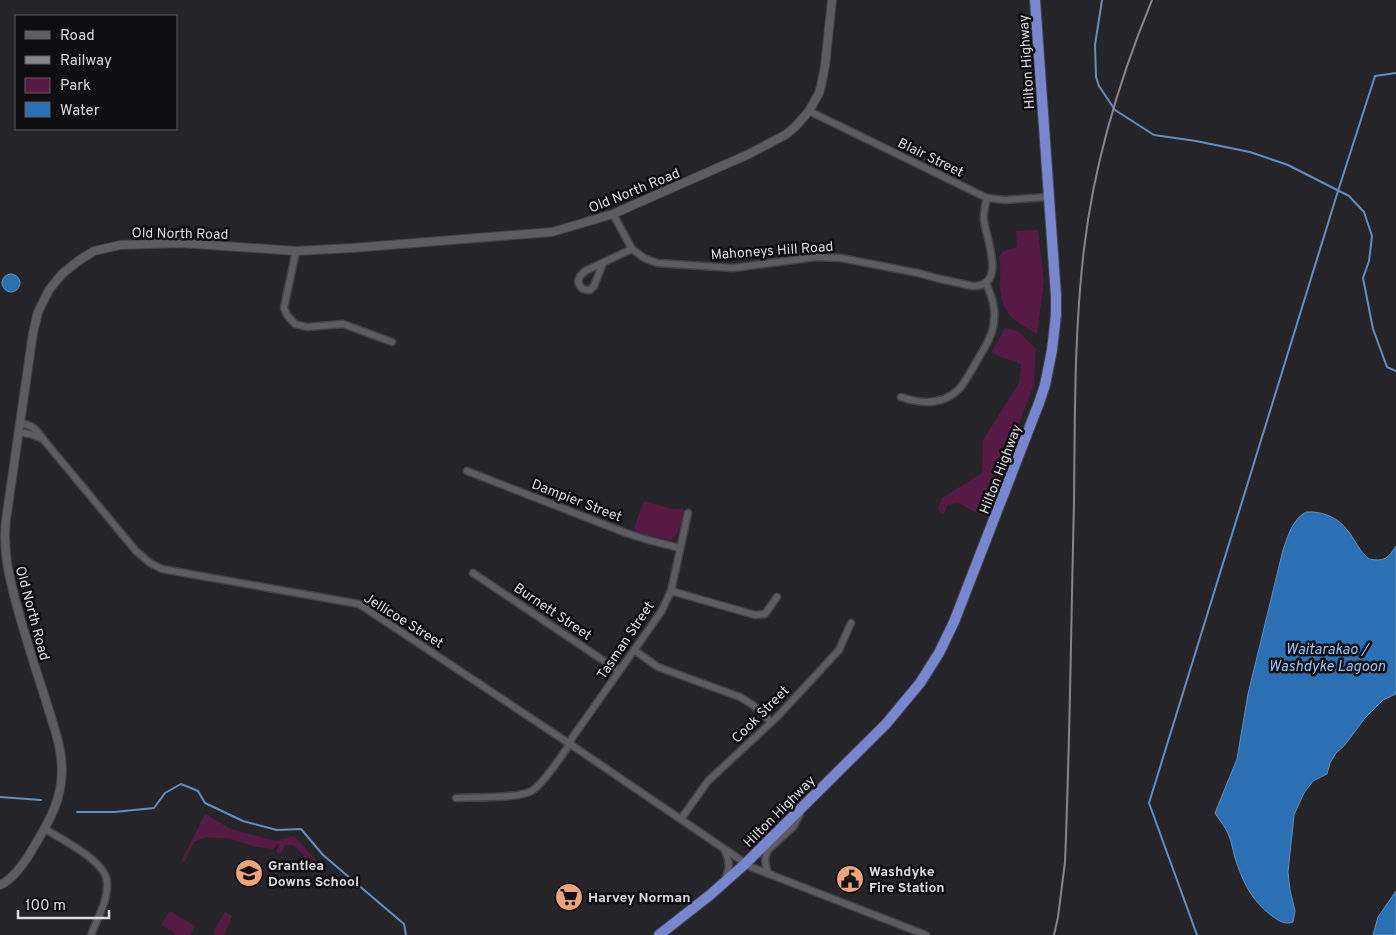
<svg xmlns="http://www.w3.org/2000/svg" width="1396" height="935" viewBox="0 0 1396 935" font-family="Overpass,sans-serif">
<rect width="100%" height="100%" fill="#252429"/>
<g fill="#571a44">
<path d="M1038 230 1044 281 1037 334C1017 323 1001 314 1000 288 1000 277 1001 267 999 257L1003 251 1017 247 1016 231Z"/>
<polygon points="1005,328 1018,331 1036,349 1034,384 985,513 979,514 958,503 948,505 943,515 938,509 942,498 982,473 983,440 1019,383 1021,364 991,353"/>
<path d="M644 501 672 509H684C681 520 681 536 670 540L645 535 635 531 634 528Z"/>
<path d="M205 814 231 829 276 841 294 836 315 859 319 867C317 870 316 874 312 874L311 868 306 864 304 856 294 845H285L282 852 278 854 276 851 279 845 278 844 273 849 256 847 231 839 206 837 194 842 185 861 181 862Z"/>
<polygon points="170,911 195,926 190,935 175,935 173,932 161,925"/>
<polygon points="225,912 232,916 224,935 217,935 213,932"/>
</g>
<g fill="#2c70b4" stroke="#6090c1">
<circle cx="11" cy="283" r="9"/>
<path d="M1306 512C1322 511 1338 517 1348 531 1356 541 1359 551 1369 559 1385 562 1388 558 1396 546V694L1383 700 1365 718 1344 746 1336 753 1330 763 1327 774 1313 781 1304 793 1294 815 1288 872 1290 890 1295 911 1293 922C1285 925 1279 921 1272 916 1251 900 1243 882 1235 858 1233 851 1232 843 1229 836 1226 827 1219 820 1215 813L1237 759 1248 694 1283 550C1288 536 1292 520 1306 512Z"/>
<polygon points="1396,891 1396,935 1373,935 1378,917"/>
</g>
<g fill="none" stroke-linecap="round" stroke-linejoin="round">
<g stroke="#6090c1" stroke-width="2">
<polyline points="1102,0 1095,45 1096,77 1099,86 1115,110 1154,135 1196,141 1250,152 1288,165 1349,196 1364,212 1372,236 1369,261 1363,278 1373,329 1387,367 1396,371"/>
<polyline points="0,797 41,800"/>
<polyline points="77,812 114,812 154,808 165,793 181,784 198,791 205,803 243,821 277,830 301,829 323,855 404,924 406,935"/>
<polyline points="1197,935 1149,803 1338,191 1375,76 1396,73"/>
</g>
<g stroke="#434246" stroke-width="9">
<g id="minor">
<polyline points="809,111 987,198 1005,200 1048,197"/>
<path d="M613 214 632 249 644 258 657 263 733 268 816 257 841 258 918 273 936 278 972 286C1007 287 987 241 984 221 983 213 985 206 987 198"/>
<polyline points="296,251 284,308 287,315 295,324 307,327 343,324 392,342"/>
<path d="M603 263 594 286 590 290C582 290 580 288 578 281L580 276 585 271 632 249"/>
<path d="M901 397C921 404 943 405 959 389 967 380 972 369 978 359 985 347 993 335 994 321 996 307 991 295 986 283"/>
<path d="M20 423C32 425 36 428 43 439L136 551 150 563 162 569 359 604 570 744 751 867 926 935"/>
<polyline points="18,432 30,434 43,439"/>
<polyline points="467,471 626,533 648,540 680,548"/>
<polyline points="473,573 619,671"/>
<polyline points="671,591 755,615 765,614 777,597"/>
<polyline points="634,650 658,667 740,697 753,705 771,722"/>
<path d="M456 798C474 797 521 799 533 790 546 781 560 757 570 744L572 738 661 612 671 591 688 513"/>
<polyline points="681,819 708,781 778,716 839,650 851,623"/>
<path d="M45 829C62 840 107 861 107 883 108 901 97 919 91 935"/>
<path d="M725 851C730 862 730 868 725 879"/>
<path d="M768 874C766 865 763 859 768 850L793 827 800 814"/>
</g>
</g>
<g stroke="#434246" stroke-width="10">
<path id="tertiary" d="M0 885C14 879 28 858 35 845 47 825 58 806 61 783 65 754 54 728 46 701 37 673 28 646 20 617 11 585 2 554 6 520L33 333 38 312 49 290 62 274 78 261 94 251 120 245 181 243 296 251 352 248 552 232 613 214 749 154 785 135 795 127 809 111 819 93 821 86 825 66 832 0"/>
</g>
<g stroke="#434246" stroke-width="12">
<polyline id="trunk" points="659,935 710,895 745,864 886,724 920,683 939,653 954,622 1039,403 1045,385 1052,350 1056,315 1056,296 1035,0"/>
</g>
<use href="#minor" stroke="#5d5c61" stroke-width="6"/>
<use href="#tertiary" stroke="#5d5c61" stroke-width="8"/>
<use href="#trunk" stroke="#7886d0" stroke-width="10"/>
<path stroke="#86858a" stroke-width="2" d="M1054 935 1058 917 1065 862C1070 743 1071 623 1074 503 1075 418 1074 333 1084 249 1094 163 1119 80 1152 0"/>
</g>
<defs>
<g id="school-disc" transform="scale(1.4375)"><circle r="9.5" fill="#f0a378" stroke="#0e0d10"/><path d="M0-5L7-2L0 1L-7-2ZM-4 1L0 2.5L4 1V4Q0 6-4 4Z" fill="#111"/></g>
<g id="civic-disc" transform="scale(1.4375)"><circle r="9.5" fill="#f0a378" stroke="#0e0d10"/><path d="M-.6-6.5H3V-4.5H.6V-3L4-1V1h2V6H-6V1h2V-1L-.6-3ZM-1.2 2.5V6h2.4V2.5Z" fill="#111"/></g>
<g id="supermarket-disc" transform="scale(1.4375)"><circle r="9.5" fill="#f0a378" stroke="#0e0d10"/><path d="M-6-5.5h2.5l.6 2H6L4.5 2H-2.5L-4.4-4H-6ZM-1.5 3.2a1.3 1.3 0 1 0 .1 0ZM3 3.2a1.3 1.3 0 1 0 .1 0Z" fill="#111"/></g>
</defs>
<g fill-rule="evenodd">
<use href="#school-disc" x="249" y="873"/>
<use href="#civic-disc" x="850" y="879"/>
<use href="#supermarket-disc" x="569" y="897"/>
</g>
<g text-anchor="middle" stroke-width="5" stroke-linejoin="round" paint-order="stroke">
<g font-size="14" fill="#dbdade" stroke="#0e0d10">
<text transform="translate(1026 62) rotate(-94)" y="5">Hilton Highway</text>
<text transform="translate(931 157) rotate(26)" y="5">Blair Street</text>
<text transform="translate(634 190) rotate(-22)" y="5">Old North Road</text>
<text transform="translate(180 233) rotate(1)" y="5">Old North Road</text>
<text transform="translate(772 250) rotate(-4)" y="5">Mahoneys Hill Road</text>
<text transform="translate(1000 469) rotate(-69)" y="5">Hilton Highway</text>
<text transform="translate(577 500) rotate(21)" y="5">Dampier Street</text>
<text transform="translate(553 611) rotate(34)" y="5">Burnett Street</text>
<text transform="translate(33 613) rotate(75)" y="5">Old North Road</text>
<text transform="translate(404 620) rotate(32)" y="5">Jellicoe Street</text>
<text transform="translate(625 640) rotate(-56)" y="5">Tasman Street</text>
<text transform="translate(760 714) rotate(-45)" y="5">Cook Street</text>
<text transform="translate(779 811) rotate(-45)" y="5">Hilton Highway</text>
</g>
<g font-size="14" font-weight="bold" fill="#dbdade" stroke="#0e0d10" text-anchor="start">
<text x="268" y="870">Grantlea<tspan x="268" dy="16">Downs School</tspan></text>
<text x="869" y="876">Washdyke<tspan x="869" dy="16">Fire Station</tspan></text>
<text x="588" y="902">Harvey Norman</text>
</g>
<g font-size="15" font-style="italic" fill="#91c3f9" stroke="#0e0d10">
<text x="1327" y="654">Waitarakao /<tspan x="1327" dy="17">Washdyke Lagoon</tspan></text>
</g>
</g>
<rect x="15" y="15" width="162" height="115" fill="#0e0d10" stroke="#605f62"/>
<rect x="25" y="31" width="25" height="8" fill="#5d5c61" stroke="#605f62"/>
<text x="60" y="40" font-size="15" fill="#dbdade">Road</text>
<rect x="25" y="56" width="25" height="8" fill="#86858a" stroke="#605f62"/>
<text x="60" y="65" font-size="15" fill="#dbdade">Railway</text>
<rect x="25" y="78" width="25" height="15" fill="#571a44" stroke="#605f62"/>
<text x="60" y="90" font-size="15" fill="#dbdade">Park</text>
<rect x="25" y="102" width="25" height="15" fill="#2c70b4" stroke="#605f62"/>
<text x="60" y="115" font-size="15" fill="#dbdade">Water</text>
<path d="M18 910v8h91v-8" fill="none" stroke="#dbdade" stroke-width="2.5"/>
<text x="25" y="910" font-size="15" fill="#dbdade" stroke="#0e0d10" stroke-width="4" paint-order="stroke">100 m</text>
</svg>
